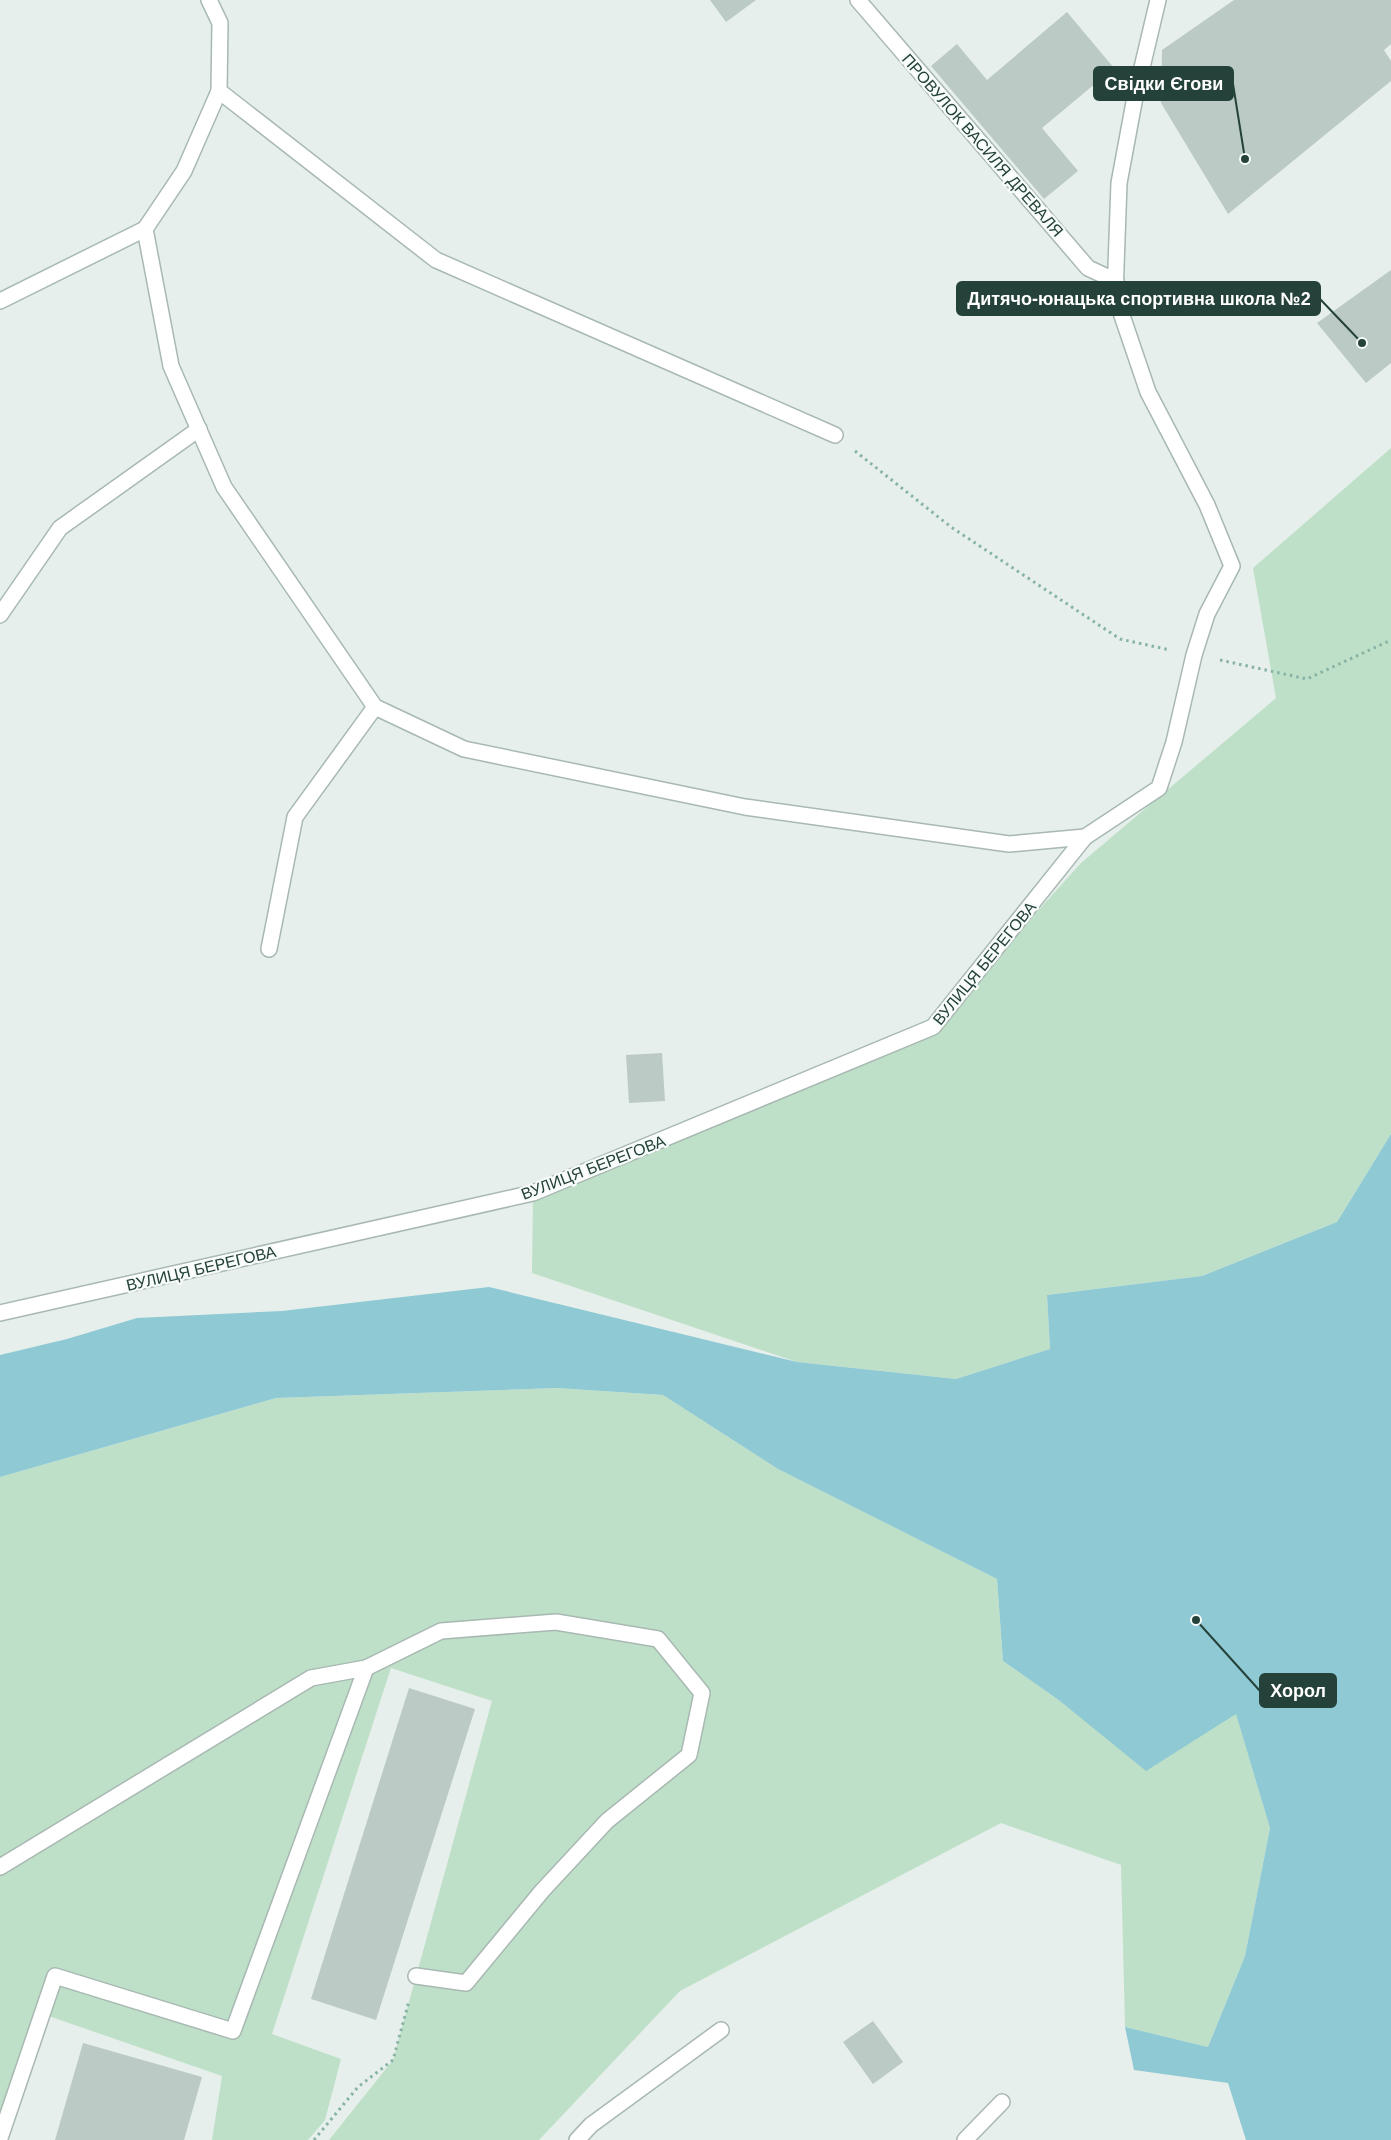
<svg xmlns="http://www.w3.org/2000/svg" width="1391" height="2140" viewBox="0 0 1391 2140" font-family="Arial,sans-serif">
<rect width="100%" height="100%" fill="#e6efeb"/>
<g fill="#bfe0c8">
<polygon points="1391,448 1391,1134 1337,1222 1202,1276 1047,1295 1050,1349 956,1379 797,1362 532,1273 533,1193 933,1027 1081,863 1276,698 1253,568"/>
<polygon points="557,1388 663,1395 778,1469 997,1579 1003,1661 1060,1701 1236,1713 1270,1828 1245,1956 1208,2047 1125,2027 1121,1865 1001,1823 680,1991 539,2140 329,2140 393,2060 492,1701 391,1668 272,2034 341,2059 325,2120 308,2140 212,2140 222,2076 37,2012 0,2114 0,1477 276,1398"/>
</g>
<polygon fill="#8ec9d4" points="1391,1134 1391,2140 1246,2140 1228,2083 1134,2070 1125,2027 1208,2047 1245,1956 1270,1828 1236,1714 1146,1771 1060,1701 1003,1661 997,1579 778,1469 663,1395 557,1388 276,1398 0,1477 0,1355 67,1339 137,1318 282,1311 489,1287 797,1362 956,1379 1050,1349 1047,1295 1202,1276 1337,1222"/>
<g fill="#bbcac4">
<polygon points="710,0 756,0 726,22"/>
<polygon points="1234,0 1391,0 1391,44 1384,50 1391,61 1391,81 1228,214 1161,103 1162,50"/>
<polygon points="1067,12 1114,68 1042,128 1078,171 1044,199 931,66 957,44 987,80"/>
<polygon points="1391,270 1391,363 1366,383 1317,323"/>
<polygon points="662,1053 665,1101 629,1103 626,1055"/>
<polygon points="409,1688 475,1709 376,2020 311,1999"/>
<polygon points="873,2021 903,2062 873,2084 843,2042"/>
<polygon points="83,2043 202,2077 184,2140 55,2140"/>
</g>
<g fill="none" stroke-linecap="round" stroke-linejoin="round">
<g stroke="#a8b8b2" stroke-width="18">
<g id="lane">
<polyline points="0,615 60,528 199,429"/>
<polyline points="269,949 295,817 375,707"/>
<polyline points="0,1867 311,1678 366,1668"/>
<polyline points="0,2138 55,1976 233,2031 366,1668 441,1631 556,1622 658,1639 702,1693 689,1755 607,1821 542,1891 466,1983 416,1976"/>
</g>
</g>
<g stroke="#a8b8b2" stroke-width="18">
<g id="street">
<polyline points="209,0 220,23 219,91 184,171 145,229 171,366 224,487 375,707 464,749 745,807 1009,844 1085,837 1159,788 1174,742 1194,655 1207,614 1232,566 1207,505 1148,392 1115,295 1119,183 1135,97 1158,0"/>
<polyline points="858,0 1088,268 1116,281"/>
<polyline points="219,91 436,260 835,435"/>
<polyline points="0,301 145,229"/>
<polyline points="0,1313 533,1193 933,1027 1085,837"/>
<polyline points="577,2140 591,2125 721,2030"/>
<polyline points="965,2140 1002,2102"/>
</g>
</g>
<g stroke="#86b3a5" stroke-width="3" stroke-dasharray="2.5 4" stroke-linecap="butt">
<polyline points="855,451 951,527 1120,639 1170,650"/>
<polyline points="1220,660 1307,679 1391,640"/>
<polyline points="314,2140 358,2087 393,2060 409,2001"/>
</g>
<use href="#lane" stroke="#fff" stroke-width="15"/>
<use href="#street" stroke="#fff" stroke-width="15"/>
</g>
<g text-anchor="middle" stroke-width="4.5" stroke-linejoin="round" paint-order="stroke">
<g font-size="16" fill="#24423a" stroke="#f7fbf9">
<text transform="translate(983 145) rotate(49)" y="6">ПРОВУЛОК ВАСИЛЯ ДРЕВАЛЯ</text>
<text transform="translate(984 963) rotate(-51)" y="6">ВУЛИЦЯ БЕРЕГОВА</text>
<text transform="translate(593 1167) rotate(-21)" y="6">ВУЛИЦЯ БЕРЕГОВА</text>
<text transform="translate(201 1268) rotate(-13)" y="6">ВУЛИЦЯ БЕРЕГОВА</text>
</g>
</g>
<path fill="none" stroke="#24423a" stroke-width="2" d="M1245 159L1233 84M1362 343L1320 299M1196 1620L1260 1691"/>
<g fill="#24423a" stroke="#f7fbf9" stroke-width="2">
<circle cx="1245" cy="159" r="5"/>
<circle cx="1362" cy="343" r="5"/>
<circle cx="1196" cy="1620" r="5"/>
</g>
<g fill="#24423a" stroke="#24423a" stroke-width="2">
<rect x="1094" y="67" width="139" height="33" rx="5"/>
<rect x="957" y="282" width="363" height="33" rx="5"/>
<rect x="1260" y="1674" width="76" height="33" rx="5"/>
</g>
<g font-size="18" text-anchor="middle" font-weight="bold" fill="#fff">
<text x="1164" y="90">Свідки Єгови</text>
<text x="1139" y="305">Дитячо-юнацька спортивна школа №2</text>
<text x="1298" y="1697">Хорол</text>
</g>
</svg>
